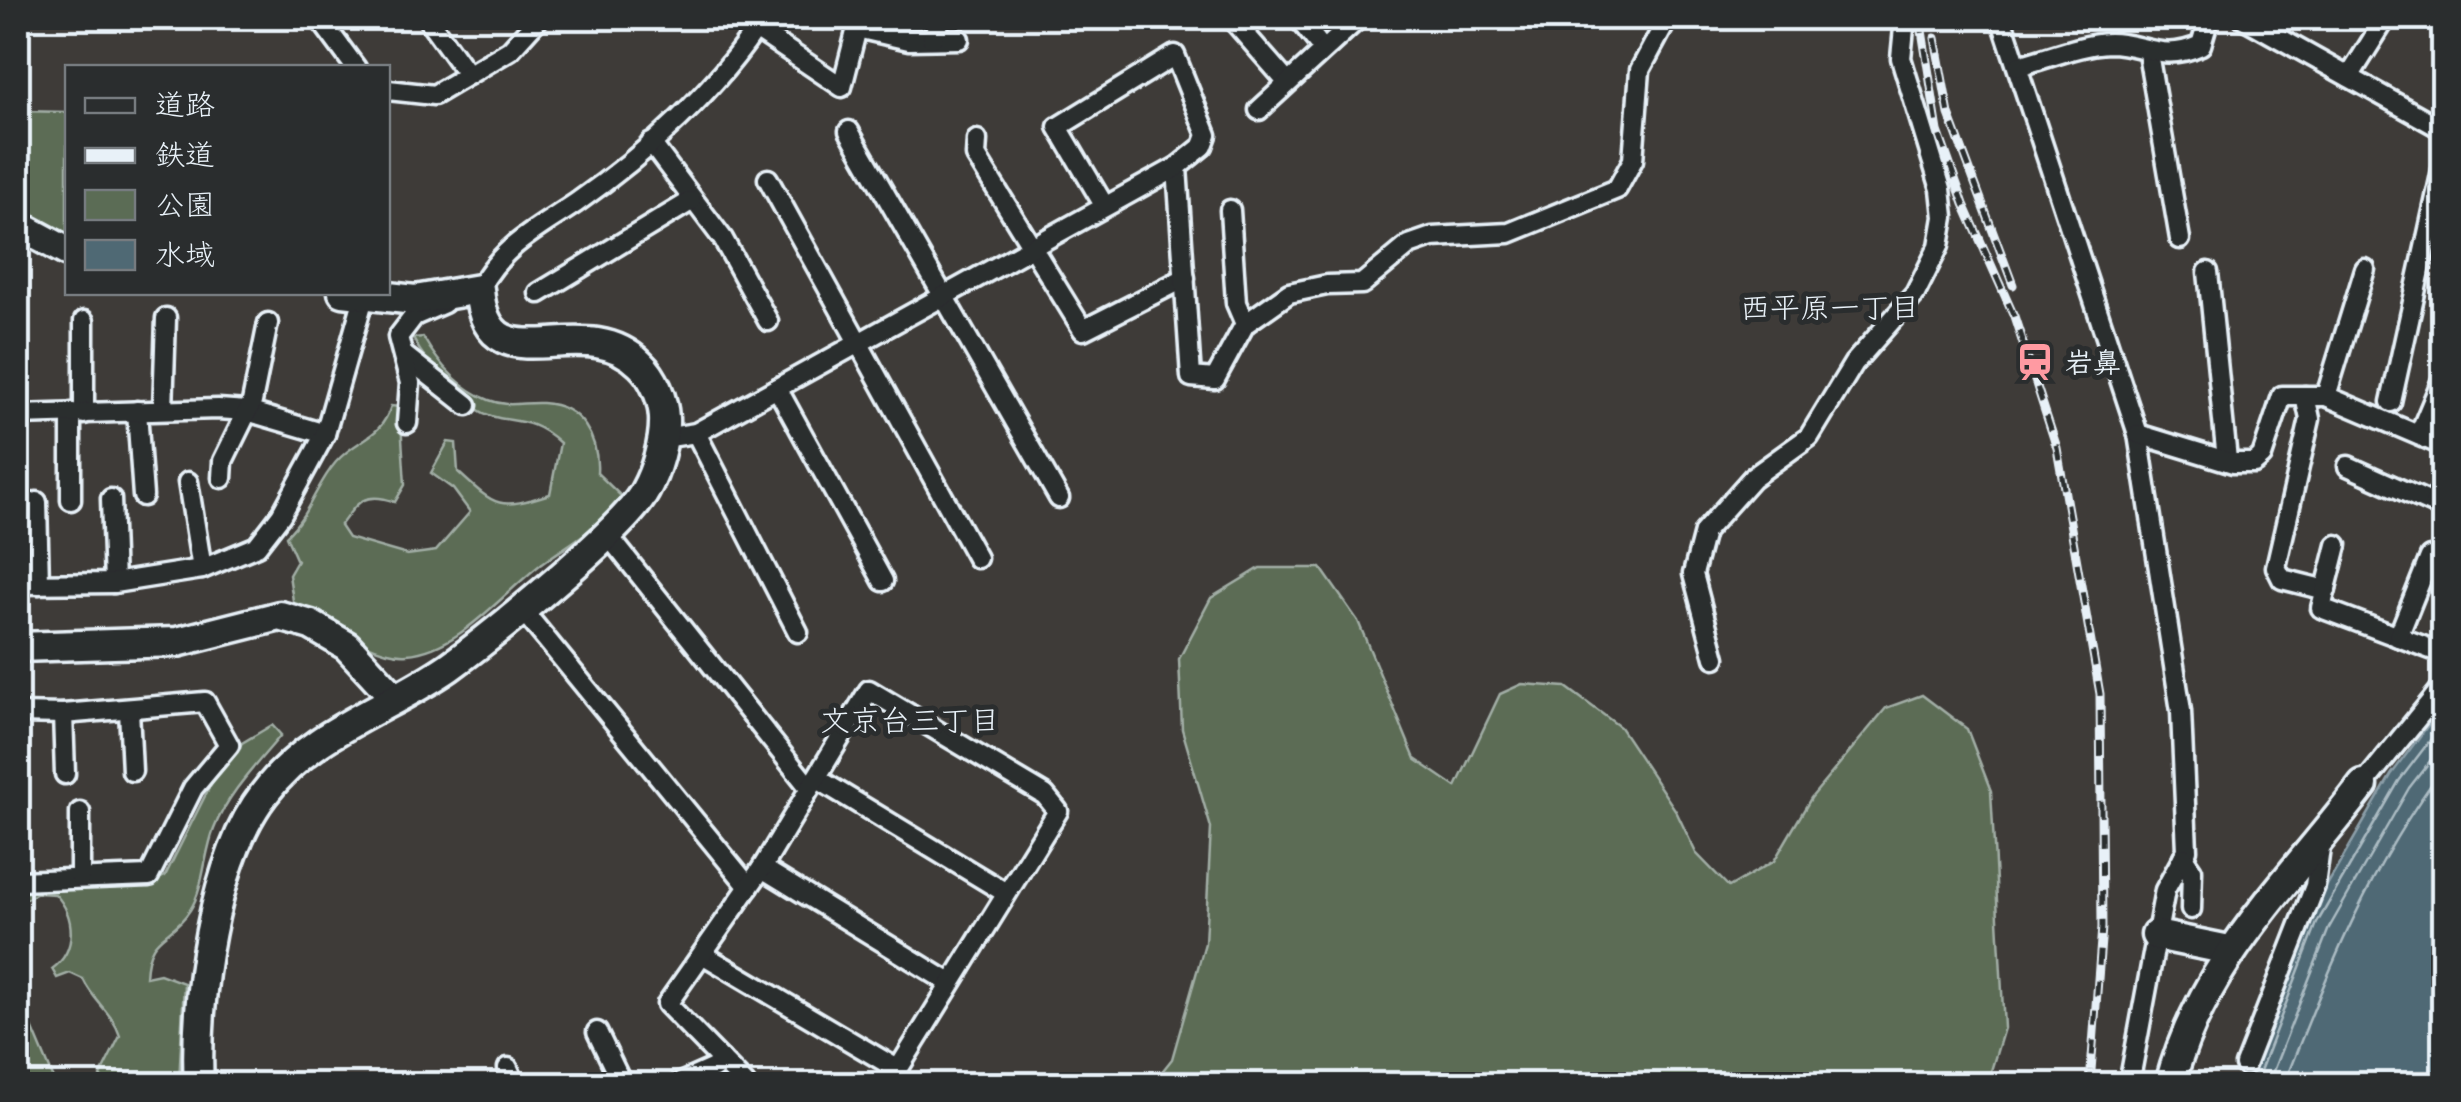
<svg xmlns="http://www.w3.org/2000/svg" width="2461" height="1102" viewBox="0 0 2461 1102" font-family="Mali,'Klee One',sans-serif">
<rect width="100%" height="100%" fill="#3e3b38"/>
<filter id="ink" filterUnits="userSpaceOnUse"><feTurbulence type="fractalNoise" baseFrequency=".01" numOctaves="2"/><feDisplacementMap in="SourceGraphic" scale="20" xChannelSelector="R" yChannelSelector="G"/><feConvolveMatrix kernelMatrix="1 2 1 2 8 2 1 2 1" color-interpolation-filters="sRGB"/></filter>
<g filter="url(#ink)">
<g fill="#5b6c55" stroke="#a2aea6" stroke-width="2.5">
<polygon points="18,111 67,112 67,238 18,207"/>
<path d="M423 337C439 365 459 388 489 400 509 408 522 402 542 403 582 405 599 439 597 473L621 496C600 529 569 543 540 565 501 595 459 650 407 654 376 657 322 621 294 607L289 575 297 561 286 536C309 515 316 485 336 462 358 437 380 440 391 406L400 407 405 485 395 502C365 491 358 501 340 526L348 538 407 555 436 551 470 512 453 489 431 473 448 442 456 443 458 472C497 508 499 510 550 494L560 443C525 410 504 428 475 408 455 395 422 358 413 338Z"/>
<polygon points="1260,568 1321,568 1358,621 1415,759 1456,787 1500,694 1522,684 1566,687 1620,727 1676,811 1696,853 1729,887 1774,861 1811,798 1886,708 1922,695 1967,729 1991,791 2004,1028 1987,1084 1152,1084 1172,1059 1205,943 1211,828 1182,729 1179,659 1211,598"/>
<path d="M272 725 281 735C257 764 228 793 214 829 204 854 204 889 190 910 170 941 148 931 146 977L160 974 184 983 179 1084H107L100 1076 120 1036C113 1013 93 1001 83 979L70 973 57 978 52 969C78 950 75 915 55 894L38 893 18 903V888L143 886 165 876 212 782 242 743Z"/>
<polygon points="18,961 30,1022 56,1084 18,1084"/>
</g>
<polygon fill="#4f6974" stroke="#8c9fa9" stroke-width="2.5" points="2443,705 2443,1084 2244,1084 2308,918 2391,775"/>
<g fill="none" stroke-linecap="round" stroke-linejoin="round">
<g stroke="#abbbc3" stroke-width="2.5">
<polyline points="2255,1084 2317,923 2399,781 2444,722"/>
<polyline points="2268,1084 2329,928 2409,788 2444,743"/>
<path d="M2284 1084C2327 973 2371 863 2444 767"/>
</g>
<g stroke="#e8f1f8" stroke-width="25">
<g id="street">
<polyline points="319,18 356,68"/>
<polyline points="427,18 468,75"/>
<polyline points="1231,18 1287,82"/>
<polyline points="1298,18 1322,48"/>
<polyline points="2001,18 2138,434 2181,711 2187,850 2165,890 2129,1084"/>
<polyline points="2243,18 2444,130"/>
<polyline points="756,29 842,87 857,28 909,40 959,39"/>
<polyline points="932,39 941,18"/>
<polyline points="2148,53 2180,239"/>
<path d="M2018 66C2046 59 2081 44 2109 43 2144 43 2161 63 2201 45L2209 18"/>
<polyline points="2349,77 2386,18"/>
<polyline points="388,90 434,95 510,50 539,18"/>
<polyline points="1259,110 1359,18"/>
<polyline points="849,131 1059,498"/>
<polyline points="977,140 976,156 1083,330 1185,278"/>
<polyline points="651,143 723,239 768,321"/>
<polyline points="1177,167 1191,377 1215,379 1245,324 1289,293 1327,285 1362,284 1409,245 1432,237 1509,233 1617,189 1633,160 1640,70 1668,18"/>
<polyline points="768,179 977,558"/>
<polyline points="1230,210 1236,303 1245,324"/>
<polyline points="2208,272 2227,460"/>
<polyline points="18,287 18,291"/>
<path d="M479 289C503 245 536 230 576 203 646 154 717 90 763 18"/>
<polyline points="539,293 691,201"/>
<polyline points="405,356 467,405"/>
<polyline points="777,388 883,581"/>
<polyline points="2305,396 2310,419 2276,567 2282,579 2326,590"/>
<polyline points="2326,396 2365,269"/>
<polyline points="2391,402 2444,161"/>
<polyline points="163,410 166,318"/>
<polyline points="137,411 143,496"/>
<polyline points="71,413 71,500"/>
<polyline points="84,414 84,321"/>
<polyline points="18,415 218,409 247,411 325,434"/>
<polyline points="407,423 410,383 398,337 414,316 444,303"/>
<polyline points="696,433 798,632"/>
<polyline points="2138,434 2233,463 2254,463 2262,456 2282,396 2326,396 2444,446"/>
<polyline points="2419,435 2444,375"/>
<polyline points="663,438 696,433 1177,167 1203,146 1207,135 1175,55 1058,127 1104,205"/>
<polyline points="2348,466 2444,509"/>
<polyline points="222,478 223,461 252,402 268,323"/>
<polyline points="188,482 202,569"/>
<polyline points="111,499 114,583"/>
<polyline points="37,502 39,584"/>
<polyline points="2434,504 2444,483"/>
<polyline points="607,534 808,786"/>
<polyline points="2337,545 2321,608 2444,654"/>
<polyline points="18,584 114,583 202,569 257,546 281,515 325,434 364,297"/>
<polyline points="520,607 749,887"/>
<polyline points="2398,637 2430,557"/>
<polyline points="1715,658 1693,574 1704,532 1752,478 1809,437 1854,363 1915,294 1939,246 1944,217 1941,189 1901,58 1905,18"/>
<polyline points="129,710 132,771"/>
<polyline points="18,713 63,714 205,702 229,745 193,788 149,876 18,881"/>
<polyline points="63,714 65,774"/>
<polyline points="816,778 1006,893"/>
<polyline points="2363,785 2444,685"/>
<polyline points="80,812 80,878"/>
<polyline points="2183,857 2192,870 2191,909"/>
<polyline points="762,868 950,983"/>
<polyline points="704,955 899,1070"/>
<polyline points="597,1032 622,1084"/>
<polyline points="2245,1065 2315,886 2321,840"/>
<polyline points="508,1068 515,1084"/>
<polyline points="678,1084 714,1068 721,1059"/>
<polyline points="745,1084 667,1004 762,868 869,690 1045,795 1058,811 889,1084"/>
</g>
</g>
<g stroke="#e8f1f8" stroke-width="35">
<g id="secondary">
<polyline points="18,225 68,252"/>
<polyline points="18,647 177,642 280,616 311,625 347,646 395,698"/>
<polyline points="2156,935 2229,950"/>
<path d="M199 1084C194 1003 213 860 264 794 311 731 387 710 449 667 489 638 625 529 645 491 656 471 665 441 664 418 663 399 654 377 640 364 581 306 487 392 479 289L415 300 343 292"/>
<path d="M2170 1084C2202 961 2289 883 2363 785"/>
</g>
</g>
<use href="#street" stroke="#2a2d2e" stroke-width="18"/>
<use href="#secondary" stroke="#2a2d2e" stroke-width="28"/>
<g stroke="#e8f1f8" stroke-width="9">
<g id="rail">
<polyline points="1920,18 1938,131 1964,204 2014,316 2057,448 2100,694 2102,927 2090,1084"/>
<polyline points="1935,38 1949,114 2013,285"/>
</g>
</g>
<use href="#rail" stroke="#2a2d2e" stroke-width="5" stroke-dasharray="15" stroke-linecap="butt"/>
</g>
</g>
<defs>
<g id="station-bare" transform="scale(3)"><path d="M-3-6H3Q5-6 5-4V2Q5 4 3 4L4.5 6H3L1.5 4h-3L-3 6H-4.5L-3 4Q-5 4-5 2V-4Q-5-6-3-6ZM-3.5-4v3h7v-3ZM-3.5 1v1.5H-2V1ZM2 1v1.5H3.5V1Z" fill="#ff9aa2" stroke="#2a2d2e" stroke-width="2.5" paint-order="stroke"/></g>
</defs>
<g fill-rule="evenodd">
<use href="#station-bare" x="2035" y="362"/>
</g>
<g text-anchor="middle" stroke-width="10" stroke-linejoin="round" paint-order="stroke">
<g font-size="28" font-weight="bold" fill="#e8f1f8" stroke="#2a2d2e" text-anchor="start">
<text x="2065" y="372">岩鼻</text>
</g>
<g font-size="30" fill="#e8f1f8" stroke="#2a2d2e">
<text x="1830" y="318">西平原一丁目</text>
<text x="910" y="731">文京台三丁目</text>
</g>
</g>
<rect width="2461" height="1102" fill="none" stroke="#2a2d2e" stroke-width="60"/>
<rect x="30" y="30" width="2401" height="1042" fill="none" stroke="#e8f1f8" stroke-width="4" filter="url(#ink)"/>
<rect x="65" y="65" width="325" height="230" fill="#2a2d2e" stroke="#767b7f" stroke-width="2.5"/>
<rect x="85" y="98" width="50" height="15" fill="#2a2d2e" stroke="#767b7f" stroke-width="2.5"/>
<text x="155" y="115" font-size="30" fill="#e8f1f8">道路</text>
<rect x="85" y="148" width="50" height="15" fill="#e8f1f8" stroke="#767b7f" stroke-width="2.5"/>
<text x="155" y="165" font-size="30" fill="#e8f1f8">鉄道</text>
<rect x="85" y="190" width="50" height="30" fill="#5b6c55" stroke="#767b7f" stroke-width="2.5"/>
<text x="155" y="215" font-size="30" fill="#e8f1f8">公園</text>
<rect x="85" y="240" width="50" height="30" fill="#4f6974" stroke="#767b7f" stroke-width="2.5"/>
<text x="155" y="265" font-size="30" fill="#e8f1f8">水域</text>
</svg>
